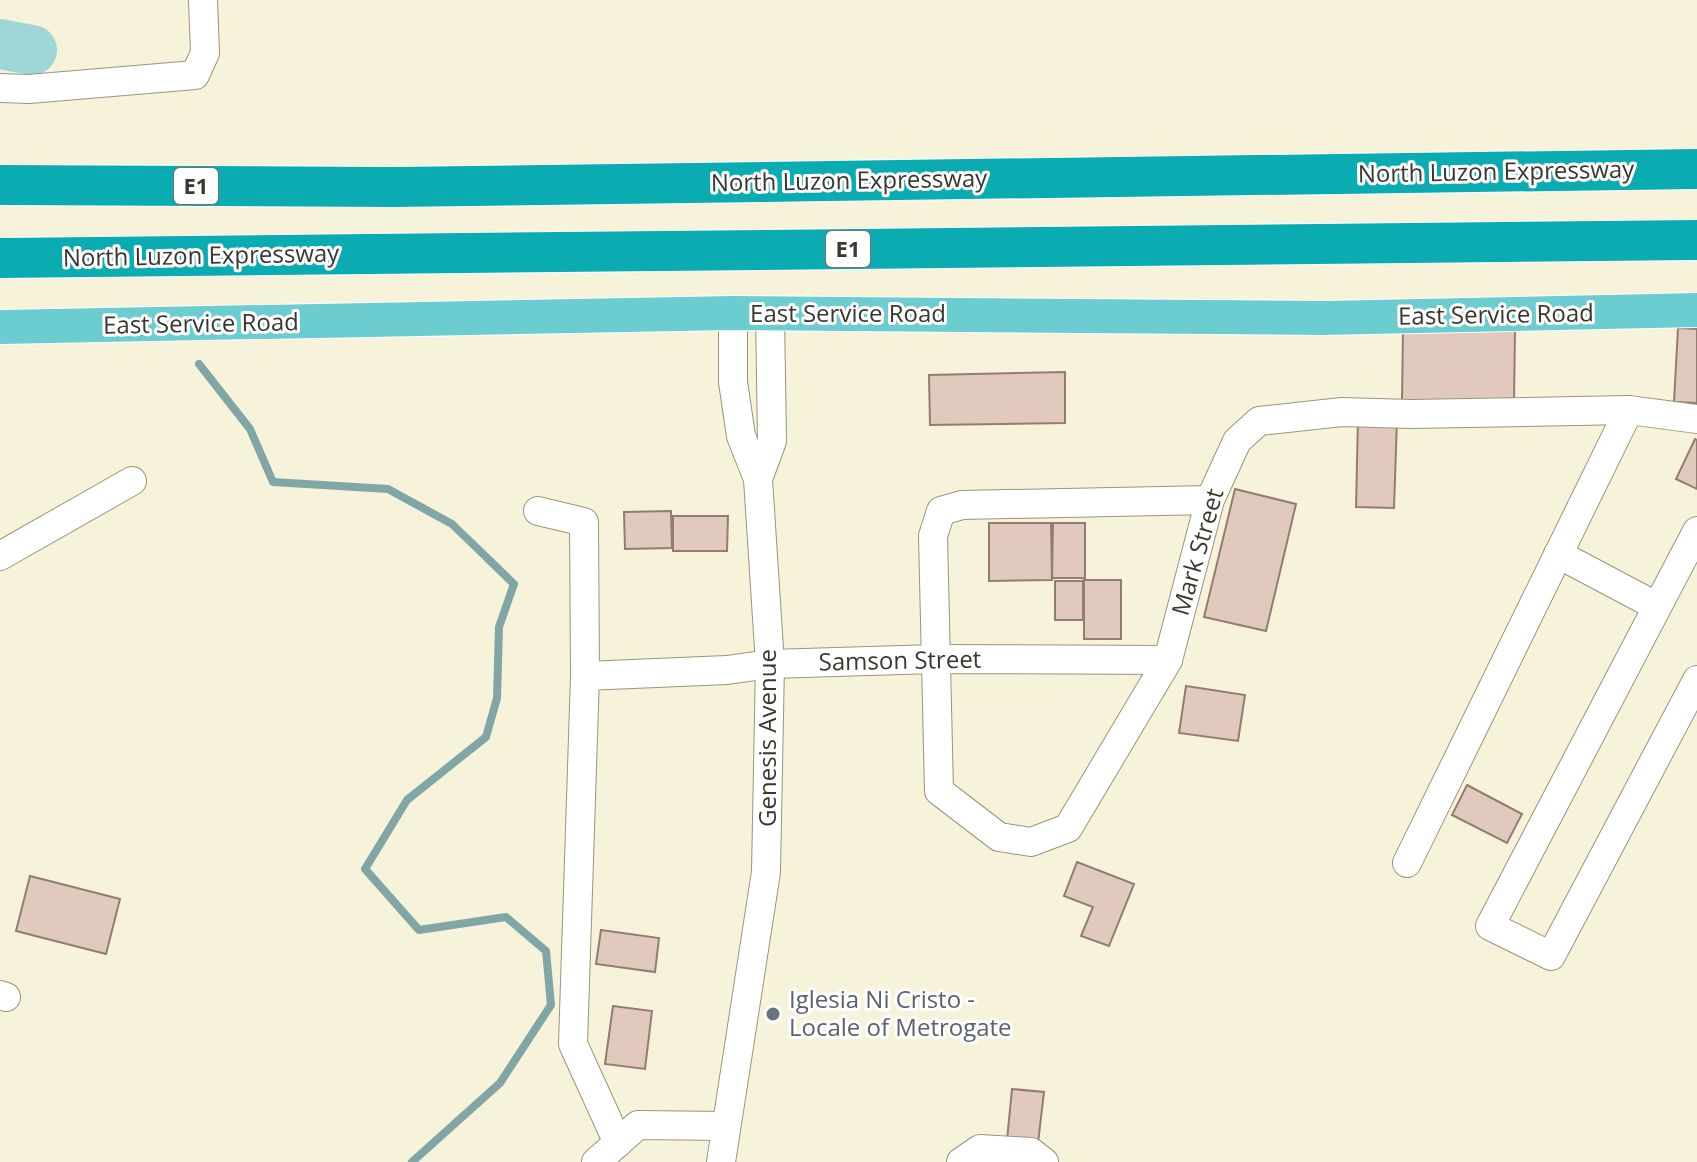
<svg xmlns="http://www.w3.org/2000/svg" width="1697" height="1162" viewBox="0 0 1697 1162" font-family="'Open Sans',sans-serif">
<rect width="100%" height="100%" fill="#f7f3da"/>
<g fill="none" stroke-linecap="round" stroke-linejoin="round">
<polyline stroke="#80a7a6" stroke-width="8" points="199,364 250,429 273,482 388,489 452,524 514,584 499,627 497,698 486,737 407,800 365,869 419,930 506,917 546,951 551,1005 500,1083 412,1162"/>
<polyline stroke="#9fd7d9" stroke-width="50" points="0,44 32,50"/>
</g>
<g fill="#e2c9bd" stroke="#937c71" stroke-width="2">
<polygon points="1678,328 1697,329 1697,403 1674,402"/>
<polygon points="1403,329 1515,330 1514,402 1402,401"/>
<polygon points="1065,372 1065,423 930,425 929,375"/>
<polygon points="1358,419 1397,420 1394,508 1356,507"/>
<polygon points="1695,439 1697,440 1697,489 1676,479"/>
<polygon points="1235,489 1296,504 1266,631 1204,617"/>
<polygon points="671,511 672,548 625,549 624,512"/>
<polygon points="673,516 728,516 727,551 673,551"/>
<polygon points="989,523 1051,523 1052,580 989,581"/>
<polygon points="1053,523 1085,523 1085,578 1052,578"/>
<rect x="1084" y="580" width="37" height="59"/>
<rect x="1055" y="581" width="28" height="39"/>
<polygon points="1186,686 1245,695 1238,741 1179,733"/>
<polygon points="1467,785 1522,814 1507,843 1452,815"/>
<polygon points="1077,862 1134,884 1109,946 1081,936 1093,907 1064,896"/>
<polygon points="30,876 120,899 106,954 16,931"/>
<polygon points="601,930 659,938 655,972 596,964"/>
<polygon points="613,1006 652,1011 645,1069 605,1064"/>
<polygon points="1012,1089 1044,1092 1038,1143 1007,1140"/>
</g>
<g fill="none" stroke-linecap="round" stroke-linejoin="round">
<g stroke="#99957e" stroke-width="30">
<g id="minor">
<polyline points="0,88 29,89 195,75 205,53 203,0"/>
<polyline points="733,313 733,382 741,436 758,479"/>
<polyline points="1210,500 962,505 941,511 933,536 939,791 999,837 1031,842 1068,828 1168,660 1210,500 1237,441 1259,421 1342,412 1411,414 1629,410 1697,419"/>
<polyline points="538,511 584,522 585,676 573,1044 618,1143"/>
<polyline points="1697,531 1490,926 1551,956 1697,680"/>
<polyline points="1558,554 1656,606"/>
<polyline points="0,556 132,481"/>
<polyline points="585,676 727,670 770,664 935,659 1168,660"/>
<polyline points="1407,863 1629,410"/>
<polyline points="0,995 6,997"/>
<polyline points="596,1162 638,1125 726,1126"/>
<polyline points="721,1162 766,872 770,664 758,479 772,441 770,314"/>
<polyline points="961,1162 980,1149 1031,1152 1044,1162"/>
</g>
</g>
<g stroke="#fff" stroke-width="36">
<polyline id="major" points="0,327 733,313 1323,318 1697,310"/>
</g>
<g stroke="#fff" stroke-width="42">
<g id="highway">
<polyline points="0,185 393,187 1697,169"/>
<polyline points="0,258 1697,240"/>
</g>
</g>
<use href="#minor" stroke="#fff" stroke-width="28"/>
<use href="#major" stroke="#6ccdd1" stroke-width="34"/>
<use href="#highway" stroke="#0aacb2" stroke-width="40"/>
</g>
<circle fill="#6b7280" stroke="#fff" stroke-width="3" cx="773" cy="1014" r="8"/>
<g text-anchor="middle" stroke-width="6" stroke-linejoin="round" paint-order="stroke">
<g fill="#fff" stroke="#74736d" stroke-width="2">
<rect x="174" y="168" width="44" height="36" rx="6"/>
<rect x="826" y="231" width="44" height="36" rx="6"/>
</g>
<g font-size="22" font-weight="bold" fill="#39372e">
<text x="196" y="194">E1</text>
<text x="848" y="257">E1</text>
</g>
<g font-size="24" fill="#39372e" stroke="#fff">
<text transform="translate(1496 172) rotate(-1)" y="8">North Luzon Expressway</text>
<text transform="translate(849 181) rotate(-1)" y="8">North Luzon Expressway</text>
<text transform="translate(201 256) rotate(-1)" y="8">North Luzon Expressway</text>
<text x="848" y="322">East Service Road</text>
<text transform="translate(1496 315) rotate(-1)" y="8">East Service Road</text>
<text transform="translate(201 324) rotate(-1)" y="8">East Service Road</text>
<text transform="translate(1198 552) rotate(-74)" y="8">Mark Street</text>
<text transform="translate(900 661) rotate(-1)" y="8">Samson Street</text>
<text transform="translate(768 738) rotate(-90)" y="8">Genesis Avenue</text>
</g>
<g font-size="24" fill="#5b616d" stroke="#fff" text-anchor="start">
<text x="789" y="1008">Iglesia Ni Cristo -<tspan x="789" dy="28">Locale of Metrogate</tspan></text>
</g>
</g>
</svg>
